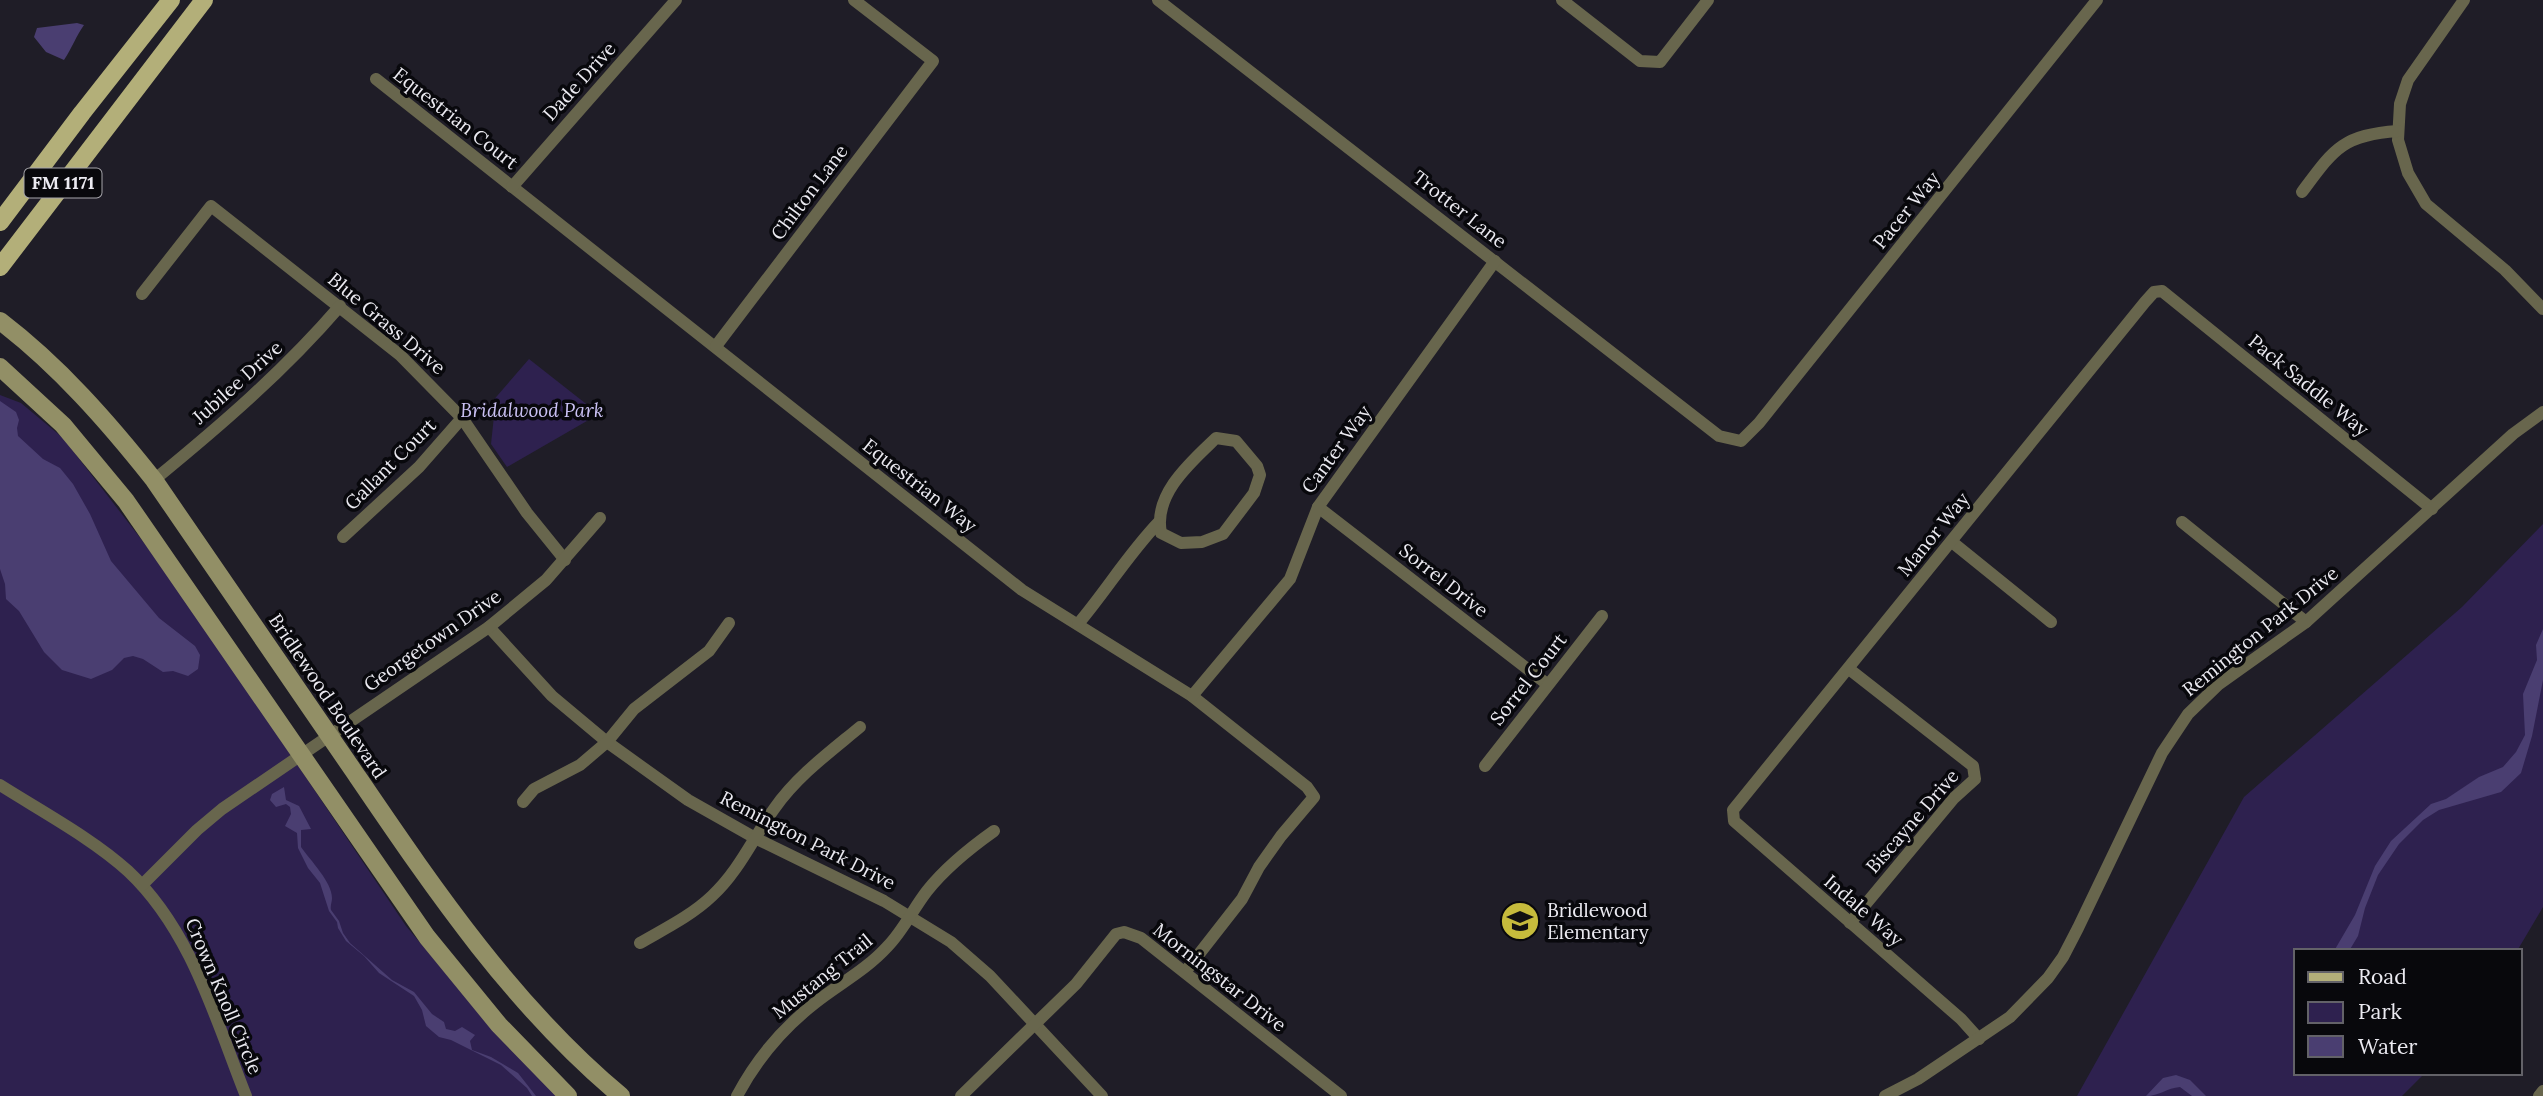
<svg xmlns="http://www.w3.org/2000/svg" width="2543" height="1096" viewBox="0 0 2543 1096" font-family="Lora,serif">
<rect width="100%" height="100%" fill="#1f1d27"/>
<g fill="#2e214f">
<polygon points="529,359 599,414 507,467 491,444 494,416 491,403"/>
<polygon points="0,395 21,403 63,438 175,583 406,926 508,1047 561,1096 0,1096"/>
<polygon points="2543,524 2543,907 2517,951 2296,951 2296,1073 2425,1073 2402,1096 2077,1096 2244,797 2462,607"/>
</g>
<g fill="#4a3e71">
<path d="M77 23 84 25C76 36 72 48 64 60L46 52 34 37 37 28Z"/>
<polygon points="0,401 16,412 19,420 17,428 18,436 43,459 60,468 73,484 90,514 111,561 159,618 195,646 200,655 198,669 188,676 173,671 163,672 143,659 133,656 124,658 112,670 91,679 62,670 44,652 19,611 6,599 5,584 0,569"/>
<polygon points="2543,629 2543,680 2532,736 2521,773 2501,792 2439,810 2423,820 2399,844 2378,875 2365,908 2358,936 2349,951 2334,951 2355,915 2375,866 2391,841 2431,804 2446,799 2479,777 2503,767 2516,752 2525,735 2523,694 2537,660 2536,645"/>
<path d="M284 787 286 800 299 806 311 829 301 830V847C310 860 332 882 332 898 332 902 330 906 331 910L339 921 343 933 350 943 392 980 414 992 432 1014 444 1022 446 1029 455 1031 462 1027 475 1035 470 1041 472 1050 491 1057 518 1073 536 1096H532L527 1088 501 1065 451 1040 439 1037 426 1026 422 1010 414 996 379 973 364 956 346 941 338 928 337 922 329 911 320 883 308 868 298 848 297 833 285 826 291 814 290 807 286 804 276 807 270 800 272 794Z"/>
<path d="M2176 1075 2190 1080 2206 1096H2192L2180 1087C2167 1088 2159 1096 2146 1096L2163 1078Z"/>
</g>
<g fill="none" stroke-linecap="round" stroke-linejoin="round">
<g stroke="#68664d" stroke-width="12">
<polyline points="1158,0 1719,436 1741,441 1759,423 2097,0"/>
<polyline points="1562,0 1640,61 1660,62 1708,0"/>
<polyline points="2464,0 2408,80 2400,104 2398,140 2408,173 2426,204 2505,270 2543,309"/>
<polyline points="376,79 1022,590 1192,696 1307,787 1314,797 1281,836 1259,867 1242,899 1185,972"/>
<polyline points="512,187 676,0"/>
<path d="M2302 192C2334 149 2342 135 2398 131"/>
<polyline points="142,294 211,206 400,355 462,418 527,513 565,560"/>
<polyline points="716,346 933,61 854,0"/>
<path d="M1216 438 1236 441 1257 466 1260 475 1254 493 1223 534 1202 542 1181 543 1161 533C1153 494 1191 462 1216 438Z"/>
<path d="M154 480C220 426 284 371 340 306"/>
<polyline points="1318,507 1547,684"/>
<polyline points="2182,522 2306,622"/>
<polyline points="343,537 419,467 462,418"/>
<polyline points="1952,542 2051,622"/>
<path d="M1078 624C1106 591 1129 553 1159 522"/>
<polyline points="489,627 552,696 607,742 688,800 757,839 884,901 951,942 990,976 1102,1096"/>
<polyline points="1849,669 1973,766 1975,779 1954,798 1850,923"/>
<polyline points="1192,696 1290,579 1318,507 1495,261"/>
<polyline points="1485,766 1602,616"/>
<path d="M0 785C41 811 93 839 128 871 191 930 215 1018 246 1096"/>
<polyline points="523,802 534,789 580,765 607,742 634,709 709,651 729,623"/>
<polyline points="142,885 197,830 222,809 489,627 546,580 600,518"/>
<path d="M640 943C664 929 691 916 712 896 739 871 753 838 774 809 797 776 830 752 860 727"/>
<polyline points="1979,1039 1961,1019 1734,821 1733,810 2145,302 2154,292 2162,291 2432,509"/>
<path d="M737 1096C756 1060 783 1028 815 1003 839 984 866 970 887 947 903 931 913 909 927 891 946 867 970 848 994 831"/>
<polyline points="961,1096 1076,984 1116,934 1124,932 1141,938 1341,1096"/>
<polyline points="1885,1096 1918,1079 2010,1017 2048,978 2063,957 2078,928 2162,753 2188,714 2219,684 2306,622 2513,434 2543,412"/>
<polyline points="2539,1096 2543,1091"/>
</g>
<g stroke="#928f66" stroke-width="18">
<path d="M0 321C59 366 108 422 154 480 221 578 288 676 355 773 434 889 513 1006 621 1096"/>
<polyline points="0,367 63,425 126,501 427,937 499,1025 568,1096"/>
</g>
<g stroke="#b3af79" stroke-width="18">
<polyline points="0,222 82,113 171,0"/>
<polyline points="0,267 204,0"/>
</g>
</g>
<defs>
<g id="school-disc" transform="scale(2.0125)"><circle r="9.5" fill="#c6bb3c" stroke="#08080c"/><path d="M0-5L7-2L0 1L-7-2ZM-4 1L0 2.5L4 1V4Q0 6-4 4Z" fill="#111"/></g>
</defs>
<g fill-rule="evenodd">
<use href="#school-disc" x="1520" y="921"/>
</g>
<g text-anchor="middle" stroke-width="7" stroke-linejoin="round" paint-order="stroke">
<rect fill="#08080c" stroke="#a7a6ac" stroke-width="2" x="24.5" y="168.5" width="77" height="29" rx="5"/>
<g font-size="18" font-weight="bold" fill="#ebeaf1">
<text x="63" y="189">FM 1171</text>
</g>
<g font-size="19" fill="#ebeaf1" stroke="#08080c">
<text transform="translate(579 81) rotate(-48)" y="7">Dade Drive</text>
<text transform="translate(456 118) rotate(38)" y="7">Equestrian Court</text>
<text transform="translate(809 192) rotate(-53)" y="7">Chilton Lane</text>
<text transform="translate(1460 209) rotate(38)" y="7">Trotter Lane</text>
<text transform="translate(1906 210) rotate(-51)" y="7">Pacer Way</text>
<text transform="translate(387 323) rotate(40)" y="7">Blue Grass Drive</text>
<text transform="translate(237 382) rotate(-42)" y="7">Jubilee Drive</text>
<text transform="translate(2309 385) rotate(39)" y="7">Pack Saddle Way</text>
<text transform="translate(1336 449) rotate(-54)" y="7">Canter Way</text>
<text transform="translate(390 464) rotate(-45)" y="7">Gallant Court</text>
<text transform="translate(920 485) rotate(38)" y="7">Equestrian Way</text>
<text transform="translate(1933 534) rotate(-51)" y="7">Manor Way</text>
<text transform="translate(1444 580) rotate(38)" y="7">Sorrel Drive</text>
<text transform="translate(2260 631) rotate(-39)" y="7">Remington Park Drive</text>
<text transform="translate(432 640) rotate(-35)" y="7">Georgetown Drive</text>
<text transform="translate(1528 679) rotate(-52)" y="7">Sorrel Court</text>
<text transform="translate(328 696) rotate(56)" y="7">Bridlewood Boulevard</text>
<text transform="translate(1912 821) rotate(-49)" y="7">Biscayne Drive</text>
<text transform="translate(808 840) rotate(27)" y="7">Remington Park Drive</text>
<text transform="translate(1864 910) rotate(41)" y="7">Indale Way</text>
<text transform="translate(822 976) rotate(-39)" y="7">Mustang Trail</text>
<text transform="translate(1220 977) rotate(38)" y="7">Morningstar Drive</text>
<text transform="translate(224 996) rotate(67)" y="7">Crown Knoll Circle</text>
</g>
<g font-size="19" font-style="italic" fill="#cac1f3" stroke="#08080c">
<text x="532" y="417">Bridalwood Park</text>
</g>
<g font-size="19" fill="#ebeaf1" stroke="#08080c" text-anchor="start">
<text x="1547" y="917">Bridlewood<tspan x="1547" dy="22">Elementary</tspan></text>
</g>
</g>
<rect x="2294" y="949" width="228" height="126" fill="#08080c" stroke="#636268" stroke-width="2"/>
<rect x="2308" y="972" width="35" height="10" fill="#b3af79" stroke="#636268" stroke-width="2"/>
<text x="2358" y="984" font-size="21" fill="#ebeaf1">Road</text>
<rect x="2308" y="1002" width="35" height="21" fill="#2e214f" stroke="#636268" stroke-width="2"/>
<text x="2358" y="1019" font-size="21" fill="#ebeaf1">Park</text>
<rect x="2308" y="1036" width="35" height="21" fill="#4a3e71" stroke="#636268" stroke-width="2"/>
<text x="2358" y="1054" font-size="21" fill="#ebeaf1">Water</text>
</svg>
